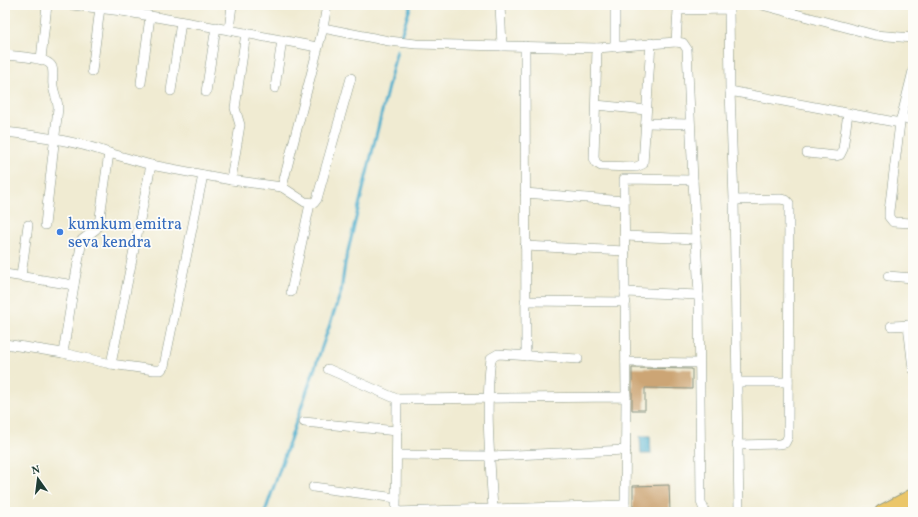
<svg xmlns="http://www.w3.org/2000/svg" width="918" height="517" viewBox="0 0 918 517" font-family="Vollkorn,serif">
<rect width="100%" height="100%" fill="#fdfcf7"/>
<filter id="ink" filterUnits="userSpaceOnUse"><feTurbulence type="fractalNoise" baseFrequency=".025" numOctaves="2"/><feDisplacementMap in="SourceGraphic" scale="8" xChannelSelector="R" yChannelSelector="G"/><feConvolveMatrix kernelMatrix="1 2 1 2 8 2 1 2 1" color-interpolation-filters="sRGB"/></filter>
<filter id="wash" filterUnits="userSpaceOnUse"><feTurbulence type="fractalNoise" baseFrequency=".012" numOctaves="4" result="noise"/><feDisplacementMap in="SourceGraphic" scale="16" xChannelSelector="R" yChannelSelector="G"/><feGaussianBlur stdDeviation="0.9" result="paint"/><feColorMatrix in="noise" values="0 0 0 0 0 0 0 0 0 0 0 0 0 0 0 0 0 1.4 0 .05"/><feComposite in="paint" operator="in"/></filter>
<g filter="url(#wash)">
<rect width="100%" height="100%" fill="#f0ebd2"/>
<polygon fill="#4eafcd" stroke="#367680" points="640,436 650,436 651,454 641,454"/>
<g fill="none" stroke-linecap="round" stroke-linejoin="round">
<g stroke="#4eafcd" stroke-width="3">
<polyline points="401,35 411,5"/>
<polyline points="265,512 341,292 345,263 397,50"/>
</g>
</g>
<g id="blocks">
<g fill="#cca574">
<polygon points="632,368 692,369 692,389 645,388 645,410 632,410"/>
<polygon points="669,485 670,512 633,512 633,486"/>
</g>
</g>
</g>
<g filter="url(#ink)">
<use href="#blocks" fill-opacity="0" stroke="#889483" stroke-width="1"/>
<g fill="none" stroke-linecap="round" stroke-linejoin="round">
<g stroke="#889483" stroke-width="10">
<g id="street">
<polyline points="72,5 122,11"/>
<polyline points="123,5 122,11 229,30 317,47"/>
<polyline points="500,5 502,46"/>
<polyline points="615,5 615,47"/>
<polyline points="762,5 875,35 913,38"/>
<polyline points="323,28 327,5"/>
<polyline points="229,30 232,5"/>
<polyline points="525,46 526,356"/>
<polyline points="597,48 594,158 596,163 601,166 636,167 643,164 651,43"/>
<path d="M5 55C15 56 49 57 52 67 54 73 52 81 53 86 54 94 58 100 58 108L45 225"/>
<polyline points="41,59 47,5"/>
<polyline points="92,71 100,8"/>
<polyline points="913,71 900,123 889,211 889,217 893,222 913,223"/>
<polyline points="141,83 150,17"/>
<polyline points="275,88 282,40"/>
<polyline points="171,91 181,22"/>
<polyline points="206,92 216,27"/>
<polyline points="596,105 646,110"/>
<polyline points="901,118 913,120"/>
<polyline points="646,123 690,124"/>
<path d="M5 132C40 136 76 141 109 153"/>
<polyline points="807,153 836,156 840,155 843,149 848,113"/>
<polyline points="231,180 240,125 235,108 246,33"/>
<polyline points="693,180 696,239"/>
<polyline points="282,187 305,202 314,203 317,199 351,78"/>
<polyline points="525,193 624,201"/>
<polyline points="734,200 780,199 786,200 789,203 789,211 788,437 785,443 779,444 737,445"/>
<polyline points="625,236 696,239 699,295 701,502 705,512"/>
<polyline points="525,246 625,251"/>
<polyline points="5,274 74,285 82,240 96,229 99,224 109,153 151,165"/>
<polyline points="21,276 28,225"/>
<polyline points="888,276 913,278"/>
<polyline points="291,292 310,204"/>
<polyline points="625,292 699,295"/>
<polyline points="525,301 626,302"/>
<polyline points="908,325 913,369"/>
<polyline points="891,326 913,325"/>
<polyline points="5,344 63,353 111,364 151,165 231,180 282,187 323,28 389,41 416,44 597,48 676,42 678,10 729,9 730,91"/>
<polyline points="63,353 74,285"/>
<polyline points="626,362 699,363"/>
<polyline points="111,364 154,370 161,370 164,366 203,175"/>
<polyline points="328,369 397,399"/>
<polyline points="737,382 788,382"/>
<polyline points="626,397 624,179 693,180 687,49 683,43 676,42"/>
<polyline points="304,422 397,431"/>
<polyline points="397,455 490,456 626,450"/>
<polyline points="313,487 396,498"/>
<path d="M493 509C490 459 485 407 491 358L498 354 578 359"/>
<polyline points="396,512 397,399 626,397 625,512"/>
<polyline points="396,512 625,505"/>
<polyline points="739,512 734,200 730,91 900,123"/>
</g>
</g>
<g stroke="#889483" stroke-width="16">
<polyline id="primary" points="882,512 913,496"/>
</g>
<use href="#street" stroke="#fff" stroke-width="9"/>
<use href="#primary" stroke="#ebc669" stroke-width="14"/>
</g>
</g>
<circle fill="#3f7fe0" stroke="#fdfcf7" stroke-width="1.5" cx="60" cy="232" r="4"/>
<g text-anchor="middle" stroke-width="3.5" stroke-linejoin="round" paint-order="stroke">
<g font-size="16" fill="#366cbe" stroke="#fdfcf7" text-anchor="start">
<text x="68" y="229">kumkum emitra<tspan x="68" dy="18">seva kendra</tspan></text>
</g>
</g>
<rect width="918" height="517" fill="none" stroke="#fdfcf7" stroke-width="20"/>
<g transform="translate(38 479) rotate(346)" stroke="#fdfcf7" stroke-width="3" paint-order="stroke">
<path d="M0-3L7 15L0 10L-7 15Z" fill="#1f3d34"/>
<text y="-6" font-size="11" font-weight="bold" text-anchor="middle" fill="#1f3d34">N</text>
</g>
</svg>
